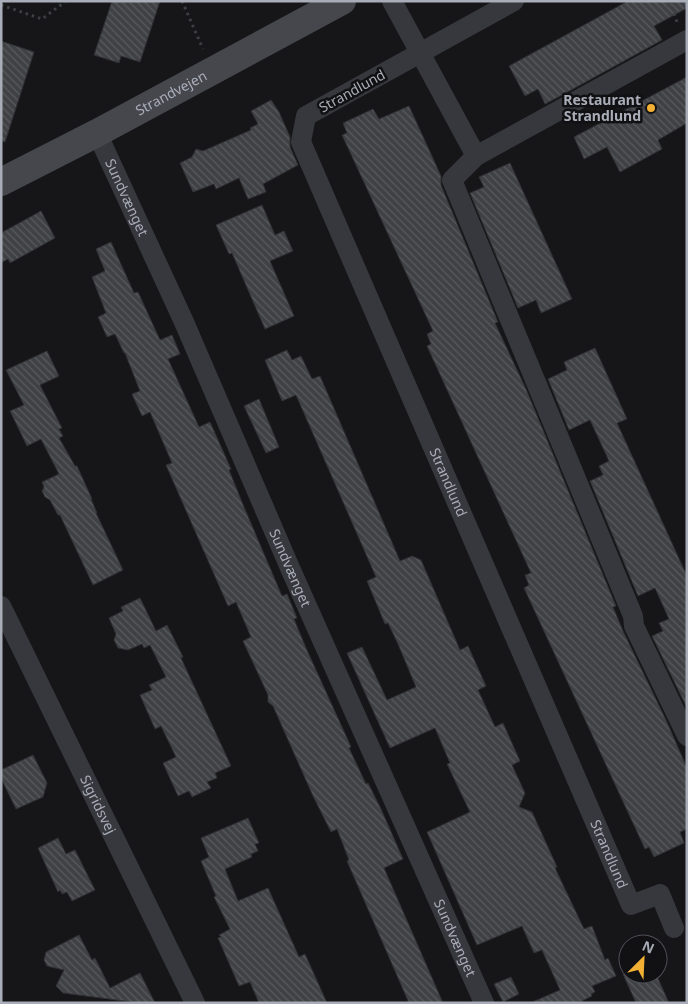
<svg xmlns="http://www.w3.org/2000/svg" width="688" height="1004" viewBox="0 0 688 1004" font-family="'Noto Sans',sans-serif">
<defs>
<pattern id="building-back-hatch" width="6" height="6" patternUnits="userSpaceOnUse" patternTransform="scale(1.25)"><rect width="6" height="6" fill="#404145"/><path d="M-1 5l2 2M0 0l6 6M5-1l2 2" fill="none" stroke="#595a5e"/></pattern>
</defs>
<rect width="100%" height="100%" fill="#161618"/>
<g fill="url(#building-back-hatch)" stroke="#303034">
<polygon points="112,1 160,1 140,62 121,56 119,63 94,55"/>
<polygon points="628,1 687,1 687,8 654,26 662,40 562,95 545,104 538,89 525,96 509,66"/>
<polygon points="1,41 34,52 5,142 1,141"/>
<polygon points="687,77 687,123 658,140 662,149 620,172 607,147 584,159 574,137"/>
<polygon points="271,100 279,112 290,137 290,147 298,165 263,184 266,192 248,199 239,178 216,189 214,184 193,192 180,163 192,157 196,149 203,151 251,130 250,128 258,124 251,111"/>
<polygon points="409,106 441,176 441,185 498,322 495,323 526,389 616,606 613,607 623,631 666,720 687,768 687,829 680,832 684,843 654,857 649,847 645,849 524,588 529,585 525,575 531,573 427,346 431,344 427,334 433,331 342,135 347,133 343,123 373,109 379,119"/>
<polygon points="510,163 572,299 541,313 536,300 518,308 470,193 484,187 479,177"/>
<polygon points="262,205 275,235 284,231 293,251 270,261 294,316 265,329 232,253 229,254 216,225"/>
<polygon points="41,211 55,238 10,263 8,259 1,263 1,233"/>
<polygon points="111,242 134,293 138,292 160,340 172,335 180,354 168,359 199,427 210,422 231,469 229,470 244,507 282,596 287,594 297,618 294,619 306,648 347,738 351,747 349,748 366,784 368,783 381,809 403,859 384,868 443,1003 409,1003 347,861 349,860 337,829 331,832 313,796 273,706 268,702 268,695 243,641 251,637 236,602 228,606 166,465 172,463 150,412 142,416 132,394 140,391 125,353 124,353 115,334 107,337 98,317 106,313 92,277 105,271 96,249"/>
<polygon points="595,348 627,419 617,423 687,576 687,708 652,636 663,631 659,623 669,619 655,588 638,596 590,481 603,475 599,466 609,461 590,420 569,430 548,379 567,370 564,362"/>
<polygon points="287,350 292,360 301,356 312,379 320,376 400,561 412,556 421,560 460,650 468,646 486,686 478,690 495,727 503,723 520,761 512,765 525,793 519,807 532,812 557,867 555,868 584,929 592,926 605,960 608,958 616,976 592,986 595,992 591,994 592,996 578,1003 530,1003 560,990 542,950 534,953 522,926 477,945 427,832 470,812 447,764 450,763 435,728 390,748 347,653 362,647 387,700 416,687 398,644 388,623 385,624 367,581 376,577 296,395 282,401 265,360"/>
<polygon points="47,351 59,376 40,385 62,428 59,429 63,436 59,438 75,466 77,466 92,499 91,499 97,513 96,513 123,570 93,585 60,515 58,515 50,500 45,497 42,491 44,487 42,482 59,474 41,439 27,446 10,411 24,405 6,370"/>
<polygon points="259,399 279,447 266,453 244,406"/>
<polygon points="140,598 156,631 167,625 183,657 181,658 231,766 215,773 217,778 207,782 211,788 192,797 189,791 178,796 163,763 176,757 161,726 155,729 140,695 152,690 149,685 166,677 150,645 144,648 142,644 128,650 118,648 114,640 116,634 109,618 123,611 121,607"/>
<polygon points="33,755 47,783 43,797 16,809 1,778 1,770"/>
<polygon points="248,818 259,843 255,844 258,851 251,854 252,857 225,869 238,901 268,888 299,957 305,954 327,1003 259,1003 250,982 239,986 218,938 221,937 219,935 230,929 214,897 216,896 201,861 209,857 201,838"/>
<polygon points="58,838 66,854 75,850 95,890 72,901 67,892 62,894 60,890 58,892 38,848"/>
<polygon points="79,935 92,960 95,958 110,988 140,973 155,1003 140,1003 63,993 56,986 64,970 47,966 44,960 46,952"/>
<polygon points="623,974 656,974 669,1003 636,1003"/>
<polygon points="511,977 519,994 503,1002 494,984"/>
</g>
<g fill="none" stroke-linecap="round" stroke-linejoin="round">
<g stroke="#3d3f44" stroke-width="3" stroke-dasharray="2.5 4" stroke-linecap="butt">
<polyline points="182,1 203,49"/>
<polyline points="670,1 677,22"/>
<polyline points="1,5 42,19 66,1"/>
</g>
<g stroke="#37383d" stroke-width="20">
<polyline points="392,1 476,156 687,40"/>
<path id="s1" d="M514 1 306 116 301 142 631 905 660 894 674 928"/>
<path id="s2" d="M97 133 184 322 290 568 484 1003"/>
<polyline points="476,156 452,180 633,616 634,626 687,736"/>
<path id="s3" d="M1 606 195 1003"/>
</g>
<path stroke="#45474d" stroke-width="28" id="s4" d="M1 182 97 133 342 1"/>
</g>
<circle fill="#f2b134" stroke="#111113" stroke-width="2" cx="651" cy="108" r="5"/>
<g text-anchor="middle" stroke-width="5" stroke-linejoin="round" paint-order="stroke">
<g font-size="14" fill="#a8adb8" stroke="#111113">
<text transform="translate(352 91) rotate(-29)" y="5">Strandlund</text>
<text dy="5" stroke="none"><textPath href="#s4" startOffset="192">Strandvejen</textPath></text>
<text dy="5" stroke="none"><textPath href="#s2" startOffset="71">Sundvænget</textPath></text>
<text dy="5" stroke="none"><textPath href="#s1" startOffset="635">Strandlund</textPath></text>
<text dy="5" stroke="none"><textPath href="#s2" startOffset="476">Sundvænget</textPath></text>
<text dy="5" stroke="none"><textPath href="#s3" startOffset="221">Sigridsvej</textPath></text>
<text dy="5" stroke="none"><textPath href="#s1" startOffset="1040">Strandlund</textPath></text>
<text dy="5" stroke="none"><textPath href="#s2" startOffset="881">Sundvænget</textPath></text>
</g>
<g font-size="14" font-weight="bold" fill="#a8adb8" stroke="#111113" text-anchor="end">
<text x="641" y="105">Restaurant<tspan x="641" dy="16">Strandlund</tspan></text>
</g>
</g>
<rect width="688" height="1004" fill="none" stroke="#a8adb8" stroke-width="5"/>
<g transform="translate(643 959) rotate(24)"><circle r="24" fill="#111113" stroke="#4d4f55"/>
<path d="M0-4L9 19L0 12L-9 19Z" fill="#f2b134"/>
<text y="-8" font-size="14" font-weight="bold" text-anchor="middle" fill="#a8adb8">N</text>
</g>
</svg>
